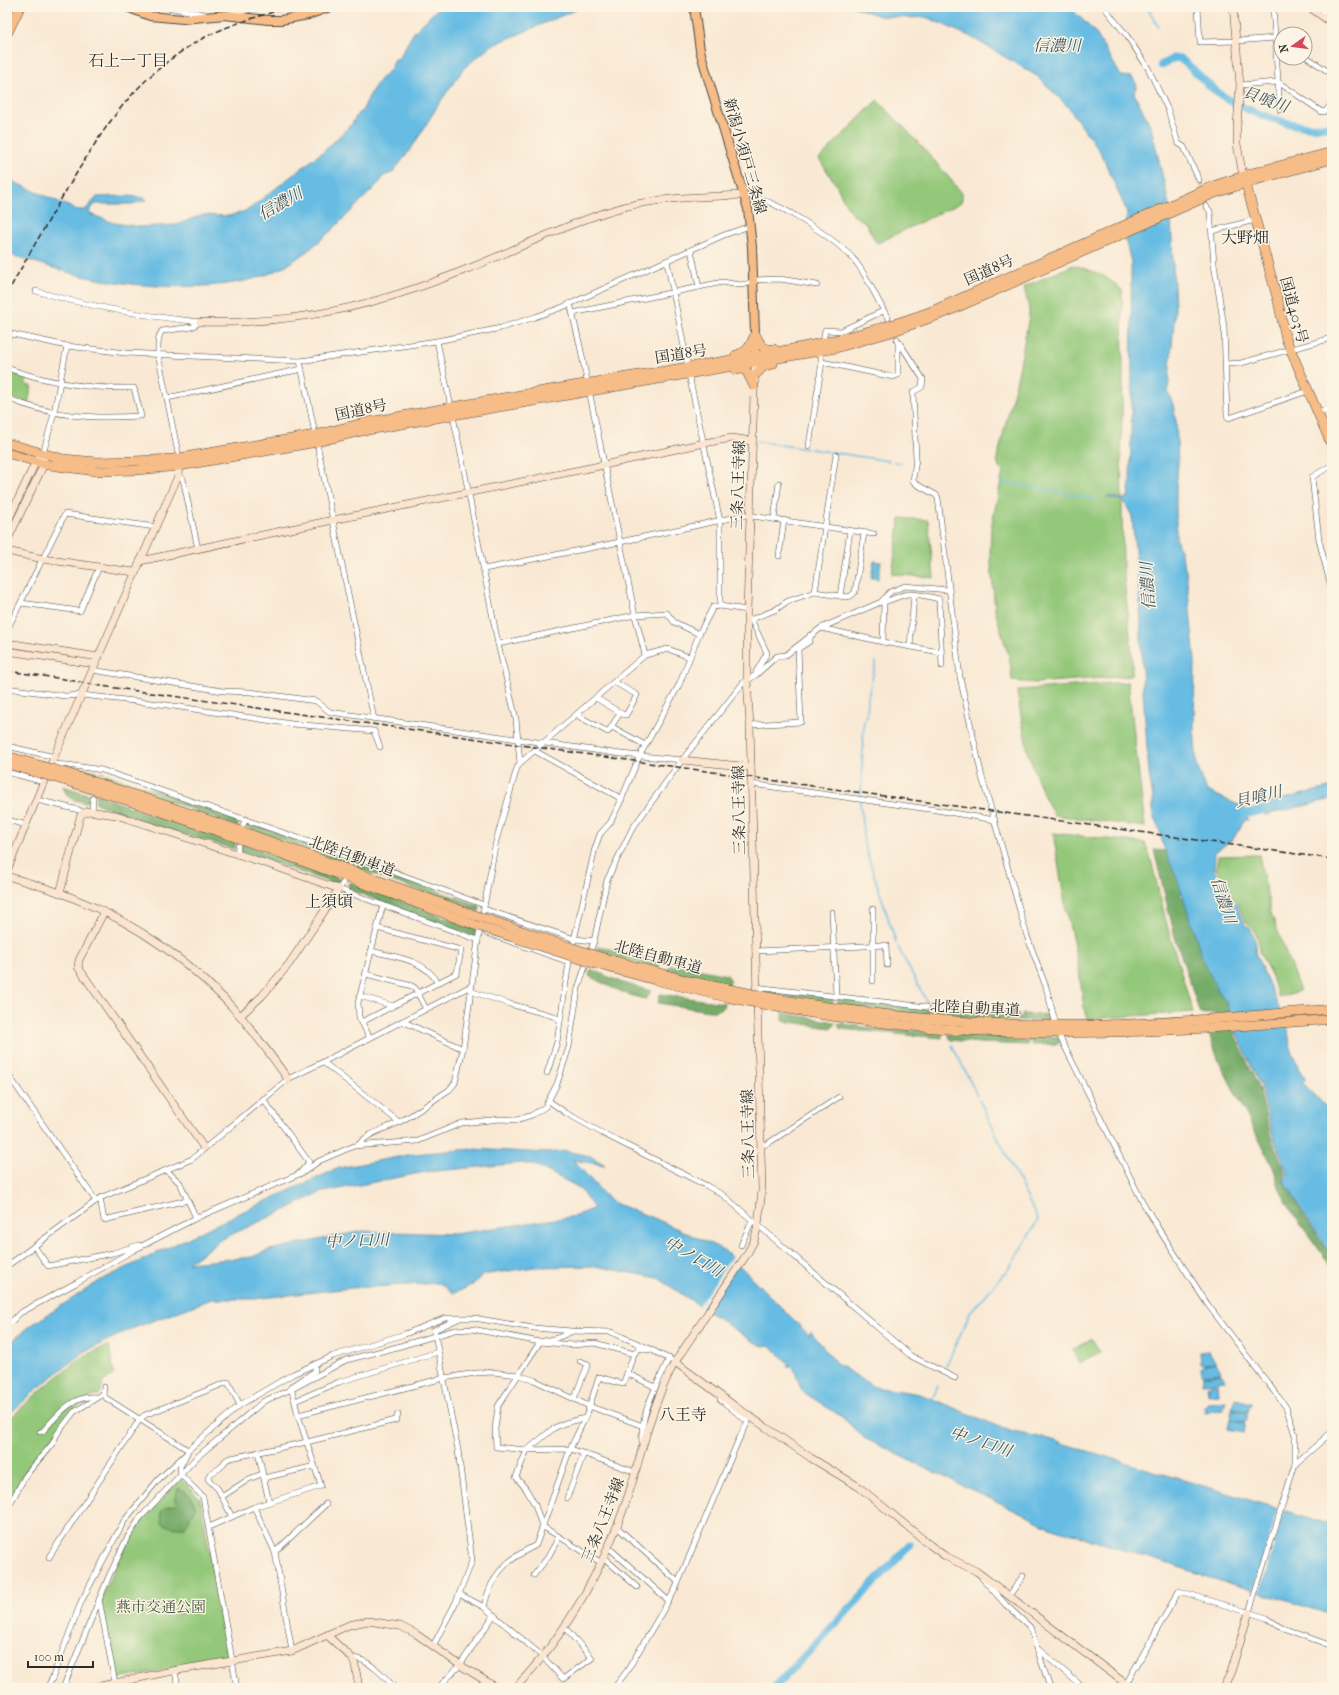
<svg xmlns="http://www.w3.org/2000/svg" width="1339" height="1695" viewBox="0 0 1339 1695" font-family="'IM FELL French Canon','Noto Serif JP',serif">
<rect width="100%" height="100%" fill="#fcf5e5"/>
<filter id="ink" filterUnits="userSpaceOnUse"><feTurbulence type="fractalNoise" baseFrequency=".025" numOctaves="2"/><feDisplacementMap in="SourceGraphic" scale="8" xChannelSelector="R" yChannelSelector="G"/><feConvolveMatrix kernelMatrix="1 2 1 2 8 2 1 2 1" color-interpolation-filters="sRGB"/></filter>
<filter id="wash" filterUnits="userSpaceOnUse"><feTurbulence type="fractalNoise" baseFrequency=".012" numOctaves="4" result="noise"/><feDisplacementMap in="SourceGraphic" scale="16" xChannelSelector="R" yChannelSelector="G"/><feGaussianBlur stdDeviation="0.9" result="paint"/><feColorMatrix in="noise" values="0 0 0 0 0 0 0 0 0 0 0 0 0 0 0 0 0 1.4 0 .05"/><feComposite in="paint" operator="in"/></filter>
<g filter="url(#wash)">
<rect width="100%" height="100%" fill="#f9e9d4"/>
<g fill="#93c779" stroke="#5f7952">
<path d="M877 100C907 129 935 161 962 193V200L960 203 878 243 876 242 865 222 853 215 842 198 837 186 819 159Z"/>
<path d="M1073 265C1092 270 1108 276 1122 290L1123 375 1121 454 1123 568 1132 654V674L1130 676 1035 683 1012 681 1010 661 995 610 990 552 991 528 1003 471 999 468 997 459 1018 375 1029 316V309L1024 287Z"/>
<polygon points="7,370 28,378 25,385 32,386 28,403 7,396"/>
<polygon points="900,518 928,520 934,578 892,574"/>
<polygon points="1128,682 1145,827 1054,815 1044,796 1028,754 1017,693 1019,690"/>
<polygon points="1053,833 1145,843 1150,856 1168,929 1193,1012 1088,1019 1084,1007 1078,964 1066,910"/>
<polygon points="1259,855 1271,913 1300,991 1278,997 1272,977 1259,951 1259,941 1253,928 1246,922 1237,902 1227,894 1227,886 1216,869 1218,856"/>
<polygon points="1092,1339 1100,1352 1079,1364 1072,1350"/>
<polygon points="109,1345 114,1374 103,1382 100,1394 86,1400 71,1412 45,1450 27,1469 7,1504 7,1421 41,1390 84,1356"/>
<polygon points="181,1479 200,1498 228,1658 118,1679 100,1599 127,1543 142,1521"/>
</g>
<g fill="#76ac69" stroke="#506c4a">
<polygon points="70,766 96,771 98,774 95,780 66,770"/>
<polygon points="106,774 215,810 238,822 238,827 183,806 101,780 103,775"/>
<path d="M63 786 91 795 90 799 85 803C72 799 67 799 63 786Z"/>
<polygon points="96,794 151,815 236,843 234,849 135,820 96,803"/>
<polygon points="247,822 350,859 348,865 246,827"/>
<polygon points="241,843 341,879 335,884 242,852 240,848"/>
<polygon points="1154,850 1168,851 1184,886 1180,896 1189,903 1233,1013 1200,1014 1175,937"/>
<polygon points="355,861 480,906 479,912 353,867"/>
<polygon points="349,882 476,929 475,937 348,889"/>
<polygon points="598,946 654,961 660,965 658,969 597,953"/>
<polygon points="670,966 682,966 727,975 730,979 729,988 667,972"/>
<path d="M591 969 620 982 651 991 646 999C633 998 601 983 589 976Z"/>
<polygon points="763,989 834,998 832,1005 760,993 760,990"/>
<polygon points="660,994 724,1003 723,1008 715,1011 709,1011 658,1003"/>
<polygon points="838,999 928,1009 933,1016 838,1005"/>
<polygon points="937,1008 1018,1014 1019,1017 1023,1017 1022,1014 1049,1015 1051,1021 1005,1020 937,1015 935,1009"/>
<polygon points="783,1013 835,1022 835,1025 831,1028 783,1021"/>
<polygon points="838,1023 872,1028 942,1032 942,1038 840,1029"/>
<polygon points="1232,1028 1259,1089 1271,1137 1285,1173 1283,1180 1303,1215 1332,1258 1332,1267 1293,1214 1280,1190 1274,1169 1218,1059 1208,1031"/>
<polygon points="948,1034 1027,1038 1058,1037 1060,1042 1058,1044 1032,1045 1030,1040 1028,1041 1028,1045 980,1043 951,1040"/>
<path d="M178 1488C188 1491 193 1498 196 1508L192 1515 178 1502H175Z"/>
<polygon points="177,1504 190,1516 190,1519 185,1527 173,1528 162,1523 161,1512 166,1507"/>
</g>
<g fill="#66bce3" stroke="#487487" fill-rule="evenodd">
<path d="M439 7H582L491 46 464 68 440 102 411 149 392 173 383 176 381 181C350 211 321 246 283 267 235 296 127 288 74 274 52 268 30 260 7 254V179L77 210H85L97 197 128 196 145 198 147 200 131 204H95L89 212 90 214 114 223 141 227 176 225 202 215 229 216 248 210 325 150 352 124 358 113 362 112C366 101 379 75 390 71L395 59 399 58 414 32Z"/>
<path d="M854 7H1070L1095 32 1121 76 1132 77 1137 85 1134 93 1151 127 1167 195 1171 218 1175 309 1168 392 1173 404 1176 421 1178 463 1176 493V538L1186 571 1195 661 1194 728 1197 766 1207 791 1245 808 1248 820H1245L1233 839 1215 852 1214 870 1225 887V894L1236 904 1245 925 1250 928 1256 942 1255 952 1288 1029C1289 1046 1296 1067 1306 1080L1302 1082 1332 1113V1256L1304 1214 1284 1180 1287 1173 1273 1136 1261 1088 1236 1032 1226 1002 1219 992 1204 963 1179 884 1163 845 1160 831 1153 816V798L1149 774 1143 691 1140 606 1132 516 1124 501 1107 498V496L1123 499 1128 497 1130 484 1132 387 1131 262 1126 242 1127 212 1101 153 1068 107 1037 76 971 37 926 17 910 18 880 16Z"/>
<polygon points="874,561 881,562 878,579 871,578"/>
<polygon points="1332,787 1332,799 1265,815 1263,804"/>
<path d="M472 1149 547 1153 566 1151 590 1156 605 1165 573 1160 611 1202 656 1219 724 1250 809 1335 811 1332 836 1363 874 1387 920 1394 1010 1431 1032 1436 1035 1435 1325 1523 1329 1521 1332 1522V1615L1047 1526 864 1438 842 1417 802 1391 794 1369 792 1367H787L789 1364 770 1345 763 1346 752 1341 658 1278 595 1266 534 1267 482 1275 474 1284 453 1294 440 1283 351 1288 253 1299H212L131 1329 82 1353 37 1389 7 1416V1346L30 1326 101 1280 242 1212 339 1168 414 1154ZM522 1163 537 1166 578 1187 594 1208 576 1216 454 1234 362 1231 269 1250 252 1257 188 1263 222 1239 287 1209 319 1193 425 1172Z"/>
<polygon points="1209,1351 1216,1363 1203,1364 1200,1363 1199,1352"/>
<polygon points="1216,1363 1222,1373 1202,1375 1201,1367 1203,1367 1203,1365"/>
<polygon points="1222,1374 1226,1381 1202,1383 1203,1376"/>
<polygon points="1217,1383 1218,1394 1208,1395 1207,1385"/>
<polygon points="1235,1399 1251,1403 1248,1412 1232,1408"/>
<polygon points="1226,1401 1223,1410 1205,1412 1204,1406 1207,1405 1207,1403"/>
<polygon points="1232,1409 1248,1413 1246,1422 1230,1419"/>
<polygon points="1230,1419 1246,1423 1244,1432 1228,1429"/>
</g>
<g fill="#f9e9d4">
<polygon points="733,1255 736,1258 701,1309 698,1307"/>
<polygon points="1279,1507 1285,1508 1259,1595 1253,1593"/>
</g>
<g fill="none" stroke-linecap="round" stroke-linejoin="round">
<g stroke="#66bce3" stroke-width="1.5">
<polyline points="1147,7 1158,26"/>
<polyline points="756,441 807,449"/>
<polyline points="811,449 889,461"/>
<polyline points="894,462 901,463"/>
<polyline points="1003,482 1097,499"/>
<polyline points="861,797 864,720 867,717 868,697 876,662"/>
<polyline points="860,801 864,844 896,942"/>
<polyline points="898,947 928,1004"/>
<polyline points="952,1045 977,1095"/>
<polyline points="946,1366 970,1313 1010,1267 1038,1220 979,1099"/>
<polyline points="932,1400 938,1386"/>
</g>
<g stroke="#66bce3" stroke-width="8">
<path d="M1161 65 1174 58H1179C1193 67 1203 81 1216 91 1237 109 1289 127 1317 127 1322 127 1327 126 1332 126"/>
<polyline points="1237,816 1275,807"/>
<polyline points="774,1688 910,1545"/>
</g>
</g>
</g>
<g filter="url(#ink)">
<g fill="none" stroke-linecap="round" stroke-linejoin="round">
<g stroke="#d0c3b2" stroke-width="5" stroke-dasharray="5 2.5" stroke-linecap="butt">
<polyline points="1199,180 1206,206"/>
<polyline points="97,784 99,775"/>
<polyline points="348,871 352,859"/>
</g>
<g stroke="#4a4844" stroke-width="6">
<g id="street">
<polyline points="167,7 204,14"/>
<polyline points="242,7 242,11 264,7"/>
<polyline points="1104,7 1127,36 1148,68 1168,110 1178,143 1184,147 1199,180"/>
<polyline points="1198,7 1200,42 1236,41 1275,38 1281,39"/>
<polyline points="1273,7 1280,110"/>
<polyline points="1323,7 1323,17"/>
<polyline points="1305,56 1332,74"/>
<polyline points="1240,85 1278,82 1322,112 1326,111 1332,103"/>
<path d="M744 195C772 197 838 240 856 262 869 279 877 300 888 318"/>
<polyline points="1206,206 1210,211 1214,264 1224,327 1227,416 1229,418 1232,417 1308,391"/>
<polyline points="1212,231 1255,220"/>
<polyline points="691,250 699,287"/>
<polyline points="667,261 688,367"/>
<path d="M36 291C89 307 145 316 200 322"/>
<polyline points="570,303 580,346 635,615 645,655"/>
<path d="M573 313 723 282C733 284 745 288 753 280L780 279 817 285"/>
<polyline points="7,333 67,346 126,353 300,361 437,341 501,328 535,317 563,307 724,235 750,226"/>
<polyline points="897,339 923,379 922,387 913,392 916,459 913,481 916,484 936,495 938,498 960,677 982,777 1027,936 1046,987 1055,1021"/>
<polyline points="437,341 461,454 498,644 516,719 520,763"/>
<polyline points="823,343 825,330 841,331 883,311"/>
<polyline points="300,361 374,719"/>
<polyline points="822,362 893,377 898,375 898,343"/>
<polyline points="1226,364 1241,363 1332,338"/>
<path d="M7 368C48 383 90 389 134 388L141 416C93 419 52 417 7 398"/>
<polyline points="689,375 720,521 720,606"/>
<polyline points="167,398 302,369"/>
<polyline points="1318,412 1332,408"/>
<polyline points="809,446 822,362 820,352"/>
<polyline points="43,454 54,413 67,346"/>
<path d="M179 458 158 354C158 346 157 337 162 331L192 327 200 322"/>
<polyline points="1332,465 1312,477 1319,540 1332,591"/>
<polyline points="178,476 183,479 198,549"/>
<polyline points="774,519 779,483"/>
<polyline points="779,556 784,520"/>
<polyline points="484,569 620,542 745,515 874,534"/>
<polyline points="815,592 846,597 851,596 855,592 864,533"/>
<polyline points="840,596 850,531"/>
<path d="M881 602C886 603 900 595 908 594 918 593 930 597 939 599L942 666"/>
<polyline points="21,603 80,611 99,567"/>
<polyline points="751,619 767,653 756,672"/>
<polyline points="747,621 775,610 788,601 815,592 836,455"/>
<polyline points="821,628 883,642 940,652"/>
<polyline points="7,630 65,514 155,527"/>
<polyline points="883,642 884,602"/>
<polyline points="498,644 635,615 667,613 674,622 699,634"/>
<polyline points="910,647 914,595"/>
<polyline points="92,670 223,691 250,692 316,701 330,712 621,754 682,760"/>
<polyline points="7,688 65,696 82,695 160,704 292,724 374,731 380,747"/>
<polyline points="596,698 624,715 626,715 637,695 614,682"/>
<polyline points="578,714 580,717 608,732 620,713"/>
<polyline points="750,725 801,722 798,649 810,641 810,635"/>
<polyline points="612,727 645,745"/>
<polyline points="7,746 55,757"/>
<polyline points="535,751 622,799"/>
<polyline points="51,764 68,765 102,770 353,857 484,905"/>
<polyline points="7,772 44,782"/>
<polyline points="751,784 936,810 995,820"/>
<polyline points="37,800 79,810 83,813"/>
<polyline points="92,812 93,798"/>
<polyline points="7,820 27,825"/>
<polyline points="243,825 246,819"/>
<polyline points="237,855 238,846"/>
<polyline points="343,883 339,889 478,940"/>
<polyline points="484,909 575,939 594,941"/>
<polyline points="873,909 873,981"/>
<polyline points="832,912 836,995"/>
<polyline points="486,933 569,962"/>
<path d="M371 951C395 957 425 959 438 983"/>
<polyline points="755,951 886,945 887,965"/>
<polyline points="366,974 412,986 415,988 426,1009"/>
<polyline points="755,987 927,1007"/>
<polyline points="470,991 510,1004 553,1016 560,1020"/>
<polyline points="360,996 393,1006"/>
<polyline points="402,1021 463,1049"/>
<polyline points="362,1022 457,973 461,950 377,928"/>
<polyline points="1060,1037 1142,1201 1158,1228 1208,1305 1286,1407 1295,1435 1295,1464 1249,1612"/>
<polyline points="370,1038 359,1017 358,1003 383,905"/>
<polyline points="323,1062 399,1122"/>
<polyline points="7,1073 96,1201"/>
<polyline points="547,1073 557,1042 569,962 595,848 600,834 610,823 619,805 640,755 679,685 699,634 713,607 720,606 747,610"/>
<polyline points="263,1099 309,1162 299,1174"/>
<polyline points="549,1101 566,1113 602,1133 707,1186 723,1195 911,1356 955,1378"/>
<path d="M358 1145C369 1132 384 1130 399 1122 416 1114 433 1100 449 1090L455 1083 463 1049 478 940 496 841 517 768 520 763 645 655 668 649 689 657"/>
<polyline points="762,1145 767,1144 839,1097"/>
<polyline points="166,1170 180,1183 196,1218"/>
<polyline points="100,1198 104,1220 187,1200"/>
<polyline points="741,1245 752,1221"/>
<polyline points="34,1246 48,1266 113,1253 139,1245"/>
<polyline points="7,1266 100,1198 192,1159 288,1079 323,1062 471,986"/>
<polyline points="7,1326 20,1313 76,1283 132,1251 196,1218 304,1172 319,1161 354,1146 418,1141 462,1123 501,1119 517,1120 532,1115 545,1107 557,1084 569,1047 578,988 594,941 607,880 632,829 682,760 743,683 756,675 777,656 786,655 821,628 881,602 890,592 905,586 948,590"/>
<polyline points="571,1332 557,1338 540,1342 498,1406 495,1429 496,1447 527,1450 571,1449 635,1472"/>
<polyline points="627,1373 655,1387"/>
<polyline points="104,1387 103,1394 106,1398 188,1450"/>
<polyline points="574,1399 588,1364 580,1361"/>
<polyline points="295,1401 339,1382 438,1352"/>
<polyline points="298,1415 444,1378 476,1373 492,1372 518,1375 534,1380 589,1406 643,1426"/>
<polyline points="585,1418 565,1423 554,1428 527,1450 516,1477 526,1489 535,1505 542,1526 600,1562"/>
<path d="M40 1432 43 1431C58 1415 72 1395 96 1397"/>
<path d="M642 1444C639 1414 658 1384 669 1358"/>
<polyline points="258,1452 269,1502"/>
<polyline points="186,1455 180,1467 181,1475 203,1497 237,1688"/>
<polyline points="1295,1464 1332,1432"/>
<polyline points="264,1478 315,1466"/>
<polyline points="223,1496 249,1479 262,1474"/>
<polyline points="567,1498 584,1453"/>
<polyline points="254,1507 275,1552 292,1651"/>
<polyline points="7,1509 26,1475 53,1443 57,1434 74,1412 103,1394"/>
<polyline points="232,1517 218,1489 208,1479 210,1474 220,1468 226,1460 231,1458 307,1442 396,1420 398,1414"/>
<polyline points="209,1527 254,1507 321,1486 298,1415 291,1387 315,1371 315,1364"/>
<polyline points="617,1527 678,1582"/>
<polyline points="608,1547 669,1601"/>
<polyline points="275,1552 326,1504"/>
<polyline points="49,1557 140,1419 145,1415 228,1382 240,1405"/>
<polyline points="603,1557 637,1587"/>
<polyline points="534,1575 548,1557 559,1537"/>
<polyline points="982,1578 1006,1605 1030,1627 1050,1688"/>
<polyline points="459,1594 484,1607"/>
<polyline points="1009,1596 1023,1576"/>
<polyline points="99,1599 116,1688"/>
<path d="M565 1628 592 1658 563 1679 542 1656 484 1607C491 1574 506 1560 536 1545L570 1449 587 1414 599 1377 623 1384 634 1354"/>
<polyline points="433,1646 456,1602 472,1561 458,1450 434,1330 458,1319"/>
<polyline points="1038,1649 1084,1688"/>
<path d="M352 1658C368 1658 384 1676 395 1688"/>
<polyline points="175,1671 178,1688"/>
<polyline points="47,1688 52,1679 81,1602 124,1521 158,1480 187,1453 188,1450 240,1405 293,1374 333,1356 405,1334 445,1318 474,1318 533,1328 572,1331 611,1332 646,1347 675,1362"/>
<polyline points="63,1688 109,1576 127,1538 140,1518 197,1457 264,1401 292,1389 346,1360 390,1349 455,1330 472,1329 540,1342 573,1345 595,1343 634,1354 639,1348 648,1350"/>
<polyline points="438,1688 460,1665 494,1615"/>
<polyline points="614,1688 627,1671 675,1590 738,1441 748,1422 720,1399"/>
<polyline points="1130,1688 1126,1684 1179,1591 1267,1618 1280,1627 1332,1646"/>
</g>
</g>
<g stroke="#4a4844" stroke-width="8">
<g id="secondary">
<polyline points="1233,7 1240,85 1237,126 1237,144 1243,176"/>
<polyline points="1309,7 1332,23"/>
<polyline points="225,15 242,11"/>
<path d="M200 322C297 325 379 305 467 269 516 250 563 225 613 210 655 197 700 197 744 195"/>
<polyline points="7,337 9,334"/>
<polyline points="7,523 36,461 39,458"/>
<polyline points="7,541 44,464 44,460"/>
<polyline points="7,551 43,559 134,572"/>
<polyline points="140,561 333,520 604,465 704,443 732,438 752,441"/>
<polyline points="7,643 99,657"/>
<polyline points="7,651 95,664"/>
<polyline points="682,760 751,767"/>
<polyline points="7,871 51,764 178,476 179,463"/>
<path d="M7 876C29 883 52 889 73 898 137 923 197 966 242 1018 258 1038 273 1058 288 1079"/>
<polyline points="60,893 80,817 82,814 88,811 116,815 268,864 339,889 289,964 262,996 240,1016"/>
<polyline points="104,912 79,960 78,967 204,1148"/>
<polyline points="675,1362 736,1407 811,1458 859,1487 930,1545 945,1556 976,1571 1126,1684"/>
<polyline points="328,1636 352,1658 355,1665 359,1688"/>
<polyline points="91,1688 172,1671 292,1651 349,1625 368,1621 400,1626 416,1634 460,1665 497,1688"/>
<path d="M515 1688C567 1634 606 1564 629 1493 643 1449 652 1403 675 1362L747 1254 754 1241 758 1225 762 1190 750 725 747 680V610L755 363"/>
<polyline points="1223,1688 1231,1672 1249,1612"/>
</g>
</g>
<g stroke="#4a4844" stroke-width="10">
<g id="primary">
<polyline points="127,7 150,16 183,19 225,15 268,20 281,20 308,15 330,7"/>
<polyline points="694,7 700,50 707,75 748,209 752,247 755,334 755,362"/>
</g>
</g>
<g stroke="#4a4844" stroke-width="10">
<g id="highway">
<polyline points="7,34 20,7"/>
<polyline points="1244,177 1278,301 1286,339 1332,446"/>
<path d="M755 334C760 343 762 351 774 349"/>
<path d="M736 355C748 352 751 345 755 334"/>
<polyline points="736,370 741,369 746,370 754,386"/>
<polyline points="754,376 764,366 773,364"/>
<path d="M7 443 63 459 97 462 134 461 173 459 315 435 363 423C459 406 555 388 652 373 746 357 842 345 932 311L1213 186 1256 172 1332 152"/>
<polyline points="7,453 44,464 64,467 97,471 137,470 179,466 317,442 362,431 836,348 888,333 947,312 1215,193 1256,180 1332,159"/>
<path d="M66 773C205 816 340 867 477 916"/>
<path d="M63 780C202 823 338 874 475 925"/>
<polyline points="597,956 689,981 728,989"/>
<polyline points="596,964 655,980 726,997"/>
<path d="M783 1000C889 1018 995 1027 1103 1025 1179 1023 1255 1015 1332 1009"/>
<path d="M782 1008C856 1021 931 1030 1007 1032 1115 1035 1224 1028 1332 1019"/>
</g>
</g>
<use href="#street" stroke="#fff" stroke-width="5"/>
<use href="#secondary" stroke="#fce5cf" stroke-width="7"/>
<use href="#primary" stroke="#f7bd88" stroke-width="8"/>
<use href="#highway" stroke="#f7bd88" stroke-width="9"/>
<g stroke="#2b2b2b" stroke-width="1.5" stroke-dasharray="6 3" stroke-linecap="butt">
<path d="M7 294C24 262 43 231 61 199 100 134 130 81 198 41 226 25 258 17 289 7"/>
<polyline points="7,671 64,679 94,685 1332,859"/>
</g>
<g stroke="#4a4844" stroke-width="10" stroke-linecap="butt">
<g id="highway-bridge">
<polyline points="7,756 66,773"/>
<polyline points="7,764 63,780"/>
<polyline points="477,916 597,956"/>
<polyline points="475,925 596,964"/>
<polyline points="728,989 783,1000"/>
<polyline points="726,997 782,1008"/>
</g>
</g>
<use href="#highway-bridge" stroke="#f7bd88" stroke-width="9"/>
</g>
</g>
<g text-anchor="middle" stroke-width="3" stroke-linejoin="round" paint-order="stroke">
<g font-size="15" fill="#2b2b2b" stroke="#fcf5e5">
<text transform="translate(745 156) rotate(74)" y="5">新潟小須戸三条線</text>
<text transform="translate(989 270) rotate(-24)" y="5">国道8号</text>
<text transform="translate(1294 310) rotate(75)" y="5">国道403号</text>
<text transform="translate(681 354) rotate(-9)" y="5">国道8号</text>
<text transform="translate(361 410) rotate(-12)" y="5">国道8号</text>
<text transform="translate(738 485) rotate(-88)" y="5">三条八王寺線</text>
<text transform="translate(739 810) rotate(-91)" y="5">三条八王寺線</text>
<text transform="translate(352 856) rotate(20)" y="5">北陸自動車道</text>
<text transform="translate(658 957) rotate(15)" y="5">北陸自動車道</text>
<text transform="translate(975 1008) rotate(3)" y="5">北陸自動車道</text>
<text transform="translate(748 1134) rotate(-91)" y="5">三条八王寺線</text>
<text transform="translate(603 1520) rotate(-68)" y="5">三条八王寺線</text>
</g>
<g font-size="15" fill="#4a5a42" stroke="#fcf5e5">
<text x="161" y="1612">燕市交通公園</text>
</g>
<g font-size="16" font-style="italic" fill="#3d5662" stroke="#fcf5e5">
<text x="1057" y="51">信濃川</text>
<text transform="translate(1266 99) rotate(19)" y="6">貝喰川</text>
<text transform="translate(280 203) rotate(-30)" y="6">信濃川</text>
<text transform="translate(1147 586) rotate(-94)" y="6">信濃川</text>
<text transform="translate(1258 796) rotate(-13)" y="6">貝喰川</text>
<text transform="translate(1224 900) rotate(72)" y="6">信濃川</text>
<text transform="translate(357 1240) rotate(-2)" y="6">中ノ口川</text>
<text transform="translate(694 1256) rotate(30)" y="6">中ノ口川</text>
<text transform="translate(981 1441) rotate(18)" y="6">中ノ口川</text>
</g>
<g font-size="16" fill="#2b2b2b" stroke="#fcf5e5">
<text x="128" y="66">石上一丁目</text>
<text x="1245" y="243">大野畑</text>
<text x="329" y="907">上須頃</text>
<text x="683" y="1420">八王寺</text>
</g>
</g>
<rect width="1339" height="1695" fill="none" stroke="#fcf5e5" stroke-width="24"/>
<g transform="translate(1293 46) rotate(256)"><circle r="19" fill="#fcf5e5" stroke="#a8a49b"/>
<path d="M0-3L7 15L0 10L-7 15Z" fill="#d1495b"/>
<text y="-6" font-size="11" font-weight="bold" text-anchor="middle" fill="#2b2b2b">N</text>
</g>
<path d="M28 1661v6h65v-6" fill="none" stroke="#2b2b2b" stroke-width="2"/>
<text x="34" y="1661" font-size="12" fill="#2b2b2b" stroke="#fcf5e5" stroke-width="3" paint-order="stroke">100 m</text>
</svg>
